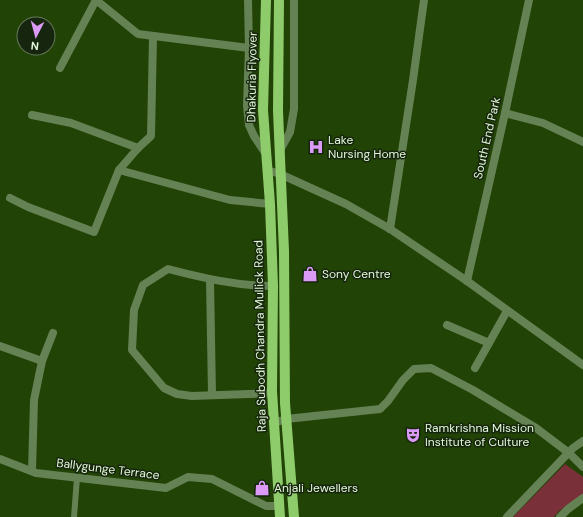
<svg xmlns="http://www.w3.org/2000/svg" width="583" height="517" viewBox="0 0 583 517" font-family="'DM Sans',sans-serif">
<rect width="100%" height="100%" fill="#214305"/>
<polygon fill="#793039" points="565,464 583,477 583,495 559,511 554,517 513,517"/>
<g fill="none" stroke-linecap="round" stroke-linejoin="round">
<polyline stroke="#658255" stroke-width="6" points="74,517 77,478"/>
<g stroke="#658255" stroke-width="8">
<polyline points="96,0 138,34 249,48"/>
<polyline points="248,0 249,48 247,106 249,125 254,136 266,154"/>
<polyline points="60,68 96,0"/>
<polyline points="505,113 543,123 583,142"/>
<polyline points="32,115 71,123 138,148"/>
<polyline points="279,152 290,132 294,109 294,0"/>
<polyline points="119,170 230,200 270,204"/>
<polyline points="267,170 280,174 346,204 390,229 467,281 583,365"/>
<polyline points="10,198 28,207 94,232 119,170 138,148 151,136 153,36"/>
<polyline points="390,229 413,80 424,0"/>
<polyline points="210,280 212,395"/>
<polyline points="467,281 505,113 529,0"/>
<path d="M273 286C237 286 203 278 168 269L143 285 134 310 132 350 164 388 177 394 192 396 273 393"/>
<polyline points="447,325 489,343"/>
<polyline points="0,346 42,361"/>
<polyline points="475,368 507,311"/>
<polyline points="274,423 286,419 380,409 388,401 403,380 414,369 431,368 473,390 536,428 569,453 583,467"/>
<polyline points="0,459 36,473 166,488 188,477 212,479 266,506 280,506"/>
<polyline points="32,471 34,400 42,361 53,333"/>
</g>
<g stroke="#658255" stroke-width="8">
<polyline points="507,517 573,448 583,441"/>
<polyline points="560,517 568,509 583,498"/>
</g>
<g stroke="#8ecb6b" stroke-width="10">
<polyline points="266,0 263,110 270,204 273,286 272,391 280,517"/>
<polyline points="279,0 278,111 284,251 285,403 294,517"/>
</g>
</g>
<defs>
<g id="hospital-bare" transform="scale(1.2)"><path d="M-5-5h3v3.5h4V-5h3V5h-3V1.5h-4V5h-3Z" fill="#da9af6" stroke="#16250d" stroke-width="2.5" paint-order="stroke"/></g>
<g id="shop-bare" transform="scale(1.2)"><path d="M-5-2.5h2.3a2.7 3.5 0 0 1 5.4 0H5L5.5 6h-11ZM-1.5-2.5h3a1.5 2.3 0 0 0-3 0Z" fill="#da9af6" stroke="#16250d" stroke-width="2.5" paint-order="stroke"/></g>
<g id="theatre-bare" transform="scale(1.2)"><path d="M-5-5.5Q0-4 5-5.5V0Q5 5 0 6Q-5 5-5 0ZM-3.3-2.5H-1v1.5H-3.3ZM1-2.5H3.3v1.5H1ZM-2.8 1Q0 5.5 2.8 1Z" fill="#da9af6" stroke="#16250d" stroke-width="2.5" paint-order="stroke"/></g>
</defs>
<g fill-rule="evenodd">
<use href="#hospital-bare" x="316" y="147"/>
<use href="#shop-bare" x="310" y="274"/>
<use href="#theatre-bare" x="413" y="435"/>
<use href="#shop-bare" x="262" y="488"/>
</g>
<g text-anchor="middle" stroke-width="3" stroke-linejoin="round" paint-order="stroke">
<g font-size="12" fill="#e1f6d7" stroke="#16250d">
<text transform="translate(252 77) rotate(-89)" y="4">Dhakuria Flyover</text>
<text transform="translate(487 138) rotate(-77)" y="4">South End Park</text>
<text transform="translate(260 336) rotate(-91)" y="4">Raja Subodh Chandra Mullick Road</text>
<text transform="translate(108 469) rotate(7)" y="4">Ballygunge Terrace</text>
</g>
<g font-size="12" fill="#e1f6d7" stroke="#16250d" text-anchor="start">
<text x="328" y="144">Lake<tspan x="328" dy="14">Nursing Home</tspan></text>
<text x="322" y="278">Sony Centre</text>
<text x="425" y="432">Ramkrishna Mission<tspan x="425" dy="14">Institute of Culture</tspan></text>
<text x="274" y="492">Anjali Jewellers</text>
</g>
</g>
<g transform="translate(36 36) rotate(186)"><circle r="19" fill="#16250d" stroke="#67795e"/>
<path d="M0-3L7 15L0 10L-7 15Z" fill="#da9af6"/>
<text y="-6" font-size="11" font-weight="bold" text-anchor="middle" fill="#e1f6d7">N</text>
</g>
</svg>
